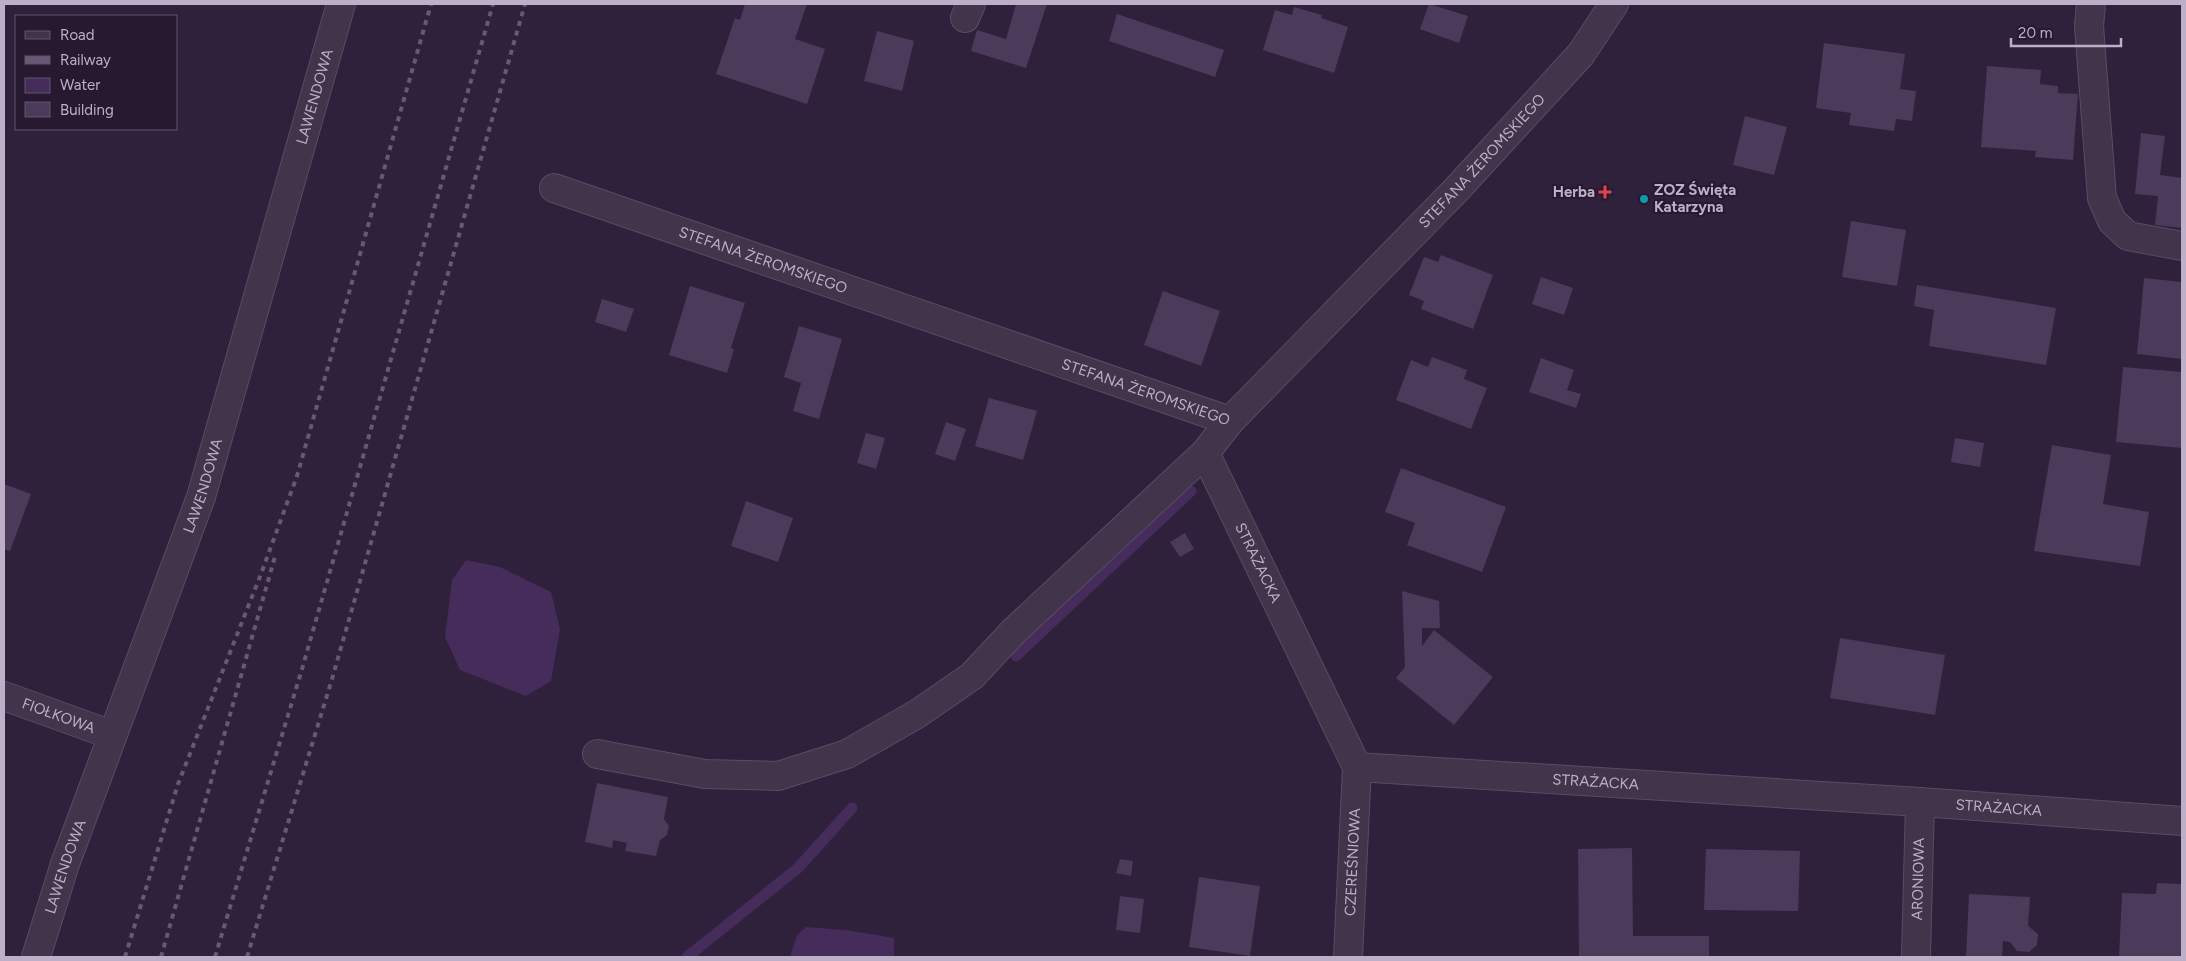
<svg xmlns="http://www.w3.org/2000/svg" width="2186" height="961" viewBox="0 0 2186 961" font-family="Figtree,sans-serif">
<rect width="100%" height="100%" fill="#2f203b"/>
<g fill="#452c5b">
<polygon points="466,560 500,567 551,592 560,629 551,681 526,696 460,670 445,637 452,580"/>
<polygon points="806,927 846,930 894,938 894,957 790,957 797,935"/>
</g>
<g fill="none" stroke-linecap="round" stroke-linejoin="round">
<g stroke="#452c5b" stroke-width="11">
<polyline points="1016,656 1191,491"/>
<polyline points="687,957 798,868 852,808"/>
</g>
</g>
<g fill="#4b3a59">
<polygon points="745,4 807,4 795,39 825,49 807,104 716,74 735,18 740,20"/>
<polygon points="1016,4 1047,4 1026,68 971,51 977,30 1006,39"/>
<polygon points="1429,4 1468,16 1459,43 1420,29"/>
<polygon points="1294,7 1322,15 1321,18 1348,27 1334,73 1263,50 1275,10 1292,15"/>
<polygon points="1117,14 1224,50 1215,77 1109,41"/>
<polygon points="877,31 914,41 902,91 864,81"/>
<polygon points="1824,43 1905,54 1900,89 1916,91 1912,121 1896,119 1894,131 1849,125 1851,113 1816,108"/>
<polygon points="1987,66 2041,70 2040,84 2058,86 2058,93 2078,94 2073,160 2035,157 2036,151 1981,147"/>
<polygon points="1745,116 1787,127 1774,175 1733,165"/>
<polygon points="2141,133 2165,136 2160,175 2182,178 2182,228 2155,225 2158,196 2135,194"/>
<polygon points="1851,221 1906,230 1897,286 1842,277"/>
<polygon points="1441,255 1493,275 1473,329 1421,309 1424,301 1409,295 1424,257 1438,262"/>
<polygon points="1541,277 1573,288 1564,315 1532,304"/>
<polygon points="2144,278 2182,282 2182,359 2137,354"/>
<polygon points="1917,285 2056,308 2046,365 1929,346 1934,310 1914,306"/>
<polygon points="690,286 745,303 731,348 734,349 727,373 669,355"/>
<polygon points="1163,291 1220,311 1201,366 1144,345"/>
<polygon points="602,299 634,309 626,332 595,322"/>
<polygon points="799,326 842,339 819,419 793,411 801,383 784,377"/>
<polygon points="1432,357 1467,370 1464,379 1487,388 1471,429 1396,400 1411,360 1428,367"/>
<polygon points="1541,358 1574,370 1567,390 1581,394 1576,408 1529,392"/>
<polygon points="2123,367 2182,372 2182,448 2116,442"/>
<polygon points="989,398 1037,411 1023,460 975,446"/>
<polygon points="946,422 966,429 955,461 935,454"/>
<polygon points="866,433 885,438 876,469 857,463"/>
<polygon points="1955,438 1984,443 1980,467 1951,462"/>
<polygon points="2052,445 2111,455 2103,504 2149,512 2140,566 2034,551"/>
<polygon points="1401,468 1506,507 1482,572 1407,545 1415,523 1385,512"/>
<polygon points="4,484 31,494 10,551 4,549"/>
<polygon points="746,501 793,518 778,562 731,546"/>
<polygon points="1185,533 1194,549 1180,557 1170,542"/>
<polygon points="1402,591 1439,601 1440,628 1422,628 1422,646 1434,630 1493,677 1454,725 1396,678 1405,667"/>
<polygon points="1840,638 1945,655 1935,715 1830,698"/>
<polygon points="597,783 668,797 664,819 669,826 667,835 660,840 656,856 625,851 627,843 613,840 612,848 585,842"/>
<polygon points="1632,848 1633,936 1709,936 1709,957 1579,957 1578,849"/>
<polygon points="1706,849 1800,851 1798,911 1704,910"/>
<polygon points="1120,859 1133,861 1131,876 1116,873"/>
<polygon points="1199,877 1260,886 1250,956 1189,947"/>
<polygon points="2157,883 2182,884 2182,957 2119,957 2122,893 2156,894"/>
<polygon points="1969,894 2030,897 2028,926 2038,934 2037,945 2029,952 2017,951 2010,942 2003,941 2002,957 1966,957"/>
<polygon points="1120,896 1144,899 1140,933 1116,930"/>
</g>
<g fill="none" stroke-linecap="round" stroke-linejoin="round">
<g stroke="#594c63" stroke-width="30">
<g id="minor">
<polyline points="2091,4 2089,26 2102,198 2112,221 2128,236 2182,246"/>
<polyline points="965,18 971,4"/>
<path id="s1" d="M554 188 1230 421"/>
<path id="s2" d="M1205 453 1357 767 1920 802 2182 821"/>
<path id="s3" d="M4 696 112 735"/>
<path id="s4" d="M597 754 705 774 778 776 847 754 917 714 972 676 1013 632 1205 453 1230 421 1457 189 1581 54 1614 4"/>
<path id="s5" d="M36 957 65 864 201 497 341 4"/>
<path id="s6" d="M1348 957 1357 767"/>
<path id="s7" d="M1916 957 1920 802"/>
</g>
</g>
<use href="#minor" stroke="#41344b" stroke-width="28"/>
<g stroke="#685775" stroke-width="4" stroke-dasharray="5 5" stroke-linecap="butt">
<polyline points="125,957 178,784 261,574 297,476 431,4"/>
<polyline points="161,957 276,553"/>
<polyline points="215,957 302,669 493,4"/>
<polyline points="247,957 332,679 525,4"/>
</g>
</g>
<path fill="#e0444e" stroke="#261930" stroke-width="2" d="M1602.5 184.5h5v5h5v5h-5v5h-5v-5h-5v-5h5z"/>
<circle fill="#0f9aa8" stroke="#261930" stroke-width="2" cx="1644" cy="199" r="5"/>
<g text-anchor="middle" stroke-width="4" stroke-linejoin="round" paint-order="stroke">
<g font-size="15" fill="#bdafc7" stroke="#261930">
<text dy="5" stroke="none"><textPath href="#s5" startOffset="905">LAWENDOWA</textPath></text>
<text dy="5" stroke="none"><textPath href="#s4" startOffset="1128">STEFANA ŻEROMSKIEGO</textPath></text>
<text dy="5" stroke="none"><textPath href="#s1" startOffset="221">STEFANA ŻEROMSKIEGO</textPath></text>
<text dy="5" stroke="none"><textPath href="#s1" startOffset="626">STEFANA ŻEROMSKIEGO</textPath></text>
<text dy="5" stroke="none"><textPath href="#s5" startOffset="500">LAWENDOWA</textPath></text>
<text dy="5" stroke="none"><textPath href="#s2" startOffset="122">STRAŻACKA</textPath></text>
<text dy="5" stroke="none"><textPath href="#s3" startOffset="58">FIOŁKOWA</textPath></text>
<text dy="5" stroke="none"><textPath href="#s2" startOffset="588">STRAŻACKA</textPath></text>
<text dy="5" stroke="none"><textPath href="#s2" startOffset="992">STRAŻACKA</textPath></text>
<text dy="5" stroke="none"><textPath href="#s6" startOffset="95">CZEREŚNIOWA</textPath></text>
<text dy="5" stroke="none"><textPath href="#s5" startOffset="95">LAWENDOWA</textPath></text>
<text dy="5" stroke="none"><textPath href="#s7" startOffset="78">ARONIOWA</textPath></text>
</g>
<g font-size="15" font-weight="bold" fill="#bdafc7" stroke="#261930" text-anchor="start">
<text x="1654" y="195">ZOZ Święta<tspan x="1654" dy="17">Katarzyna</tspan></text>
<text x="1595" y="197" text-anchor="end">Herba</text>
</g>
</g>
<rect width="2186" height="961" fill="none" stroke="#bdafc7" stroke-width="10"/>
<rect x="15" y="15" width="162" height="115" fill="#261930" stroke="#62556c"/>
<rect x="25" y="31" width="25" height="8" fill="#41344b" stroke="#62556c"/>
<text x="60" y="40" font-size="15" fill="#bdafc7">Road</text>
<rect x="25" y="56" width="25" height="8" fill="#685775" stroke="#62556c"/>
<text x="60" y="65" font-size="15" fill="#bdafc7">Railway</text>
<rect x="25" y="78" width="25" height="15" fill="#452c5b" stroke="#62556c"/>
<text x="60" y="90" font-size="15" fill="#bdafc7">Water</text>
<rect x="25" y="102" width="25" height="15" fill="#4b3a59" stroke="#62556c"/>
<text x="60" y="115" font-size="15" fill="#bdafc7">Building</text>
<path d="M2011 38v8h110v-8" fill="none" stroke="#bdafc7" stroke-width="2.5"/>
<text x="2018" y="38" font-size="15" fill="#bdafc7" stroke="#261930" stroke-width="4" paint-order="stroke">20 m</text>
</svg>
